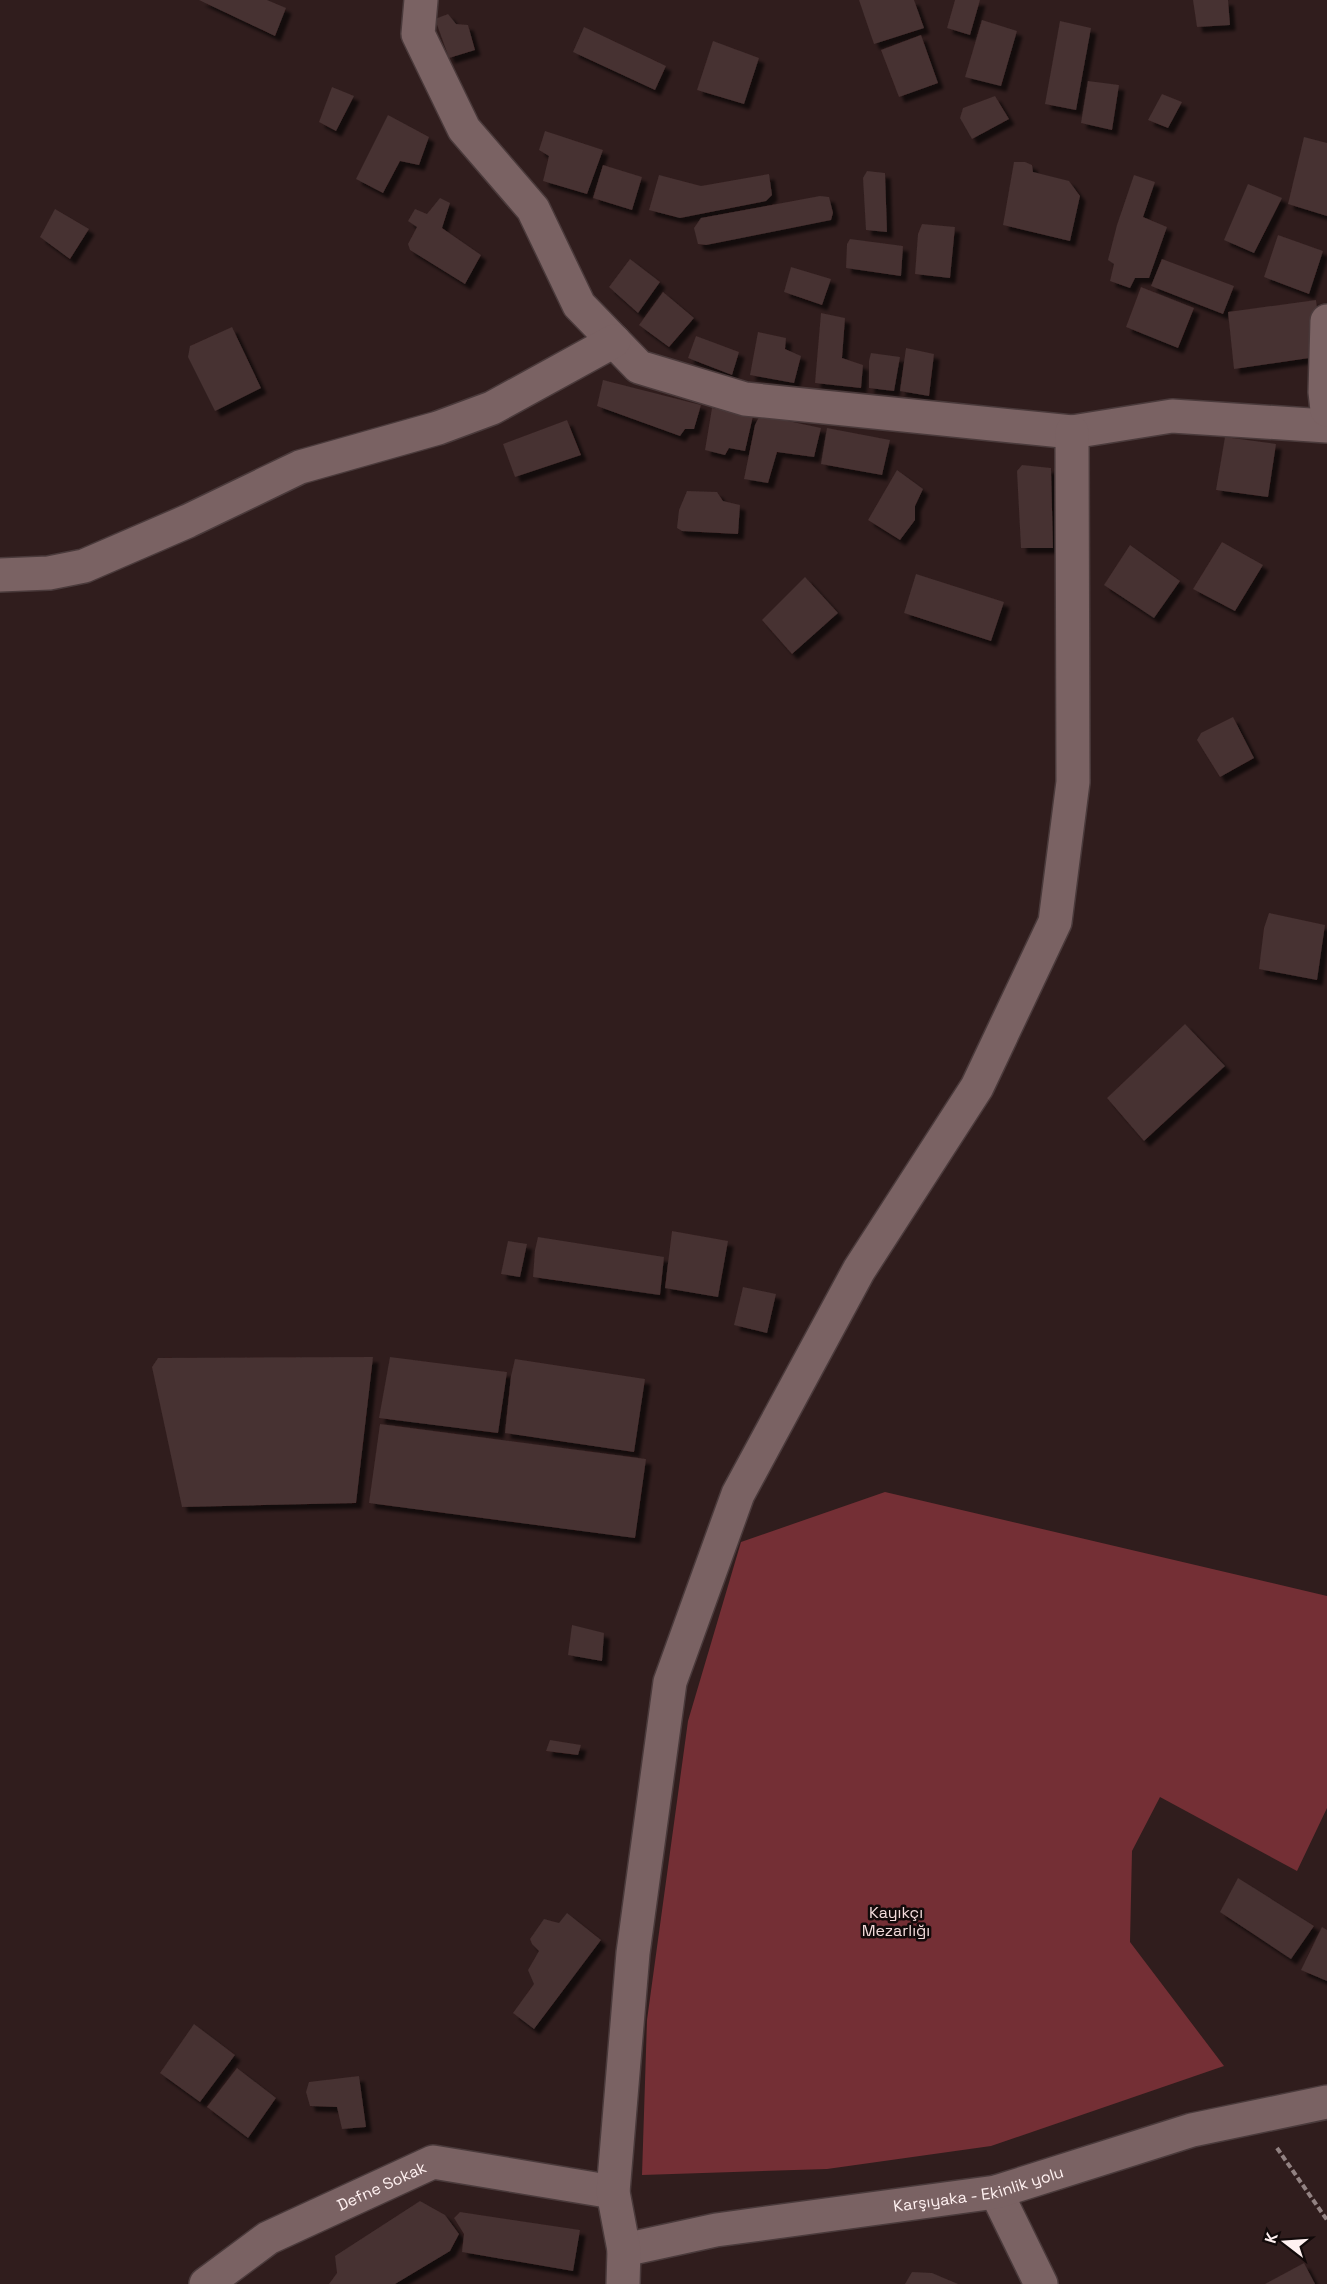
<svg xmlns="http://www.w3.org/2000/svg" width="1327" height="2284" viewBox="0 0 1327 2284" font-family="'Space Grotesk',sans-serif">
<defs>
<filter id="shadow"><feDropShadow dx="5.5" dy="5.5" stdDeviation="1.5" flood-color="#0009"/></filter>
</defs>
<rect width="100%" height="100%" fill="#301d1d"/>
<polygon fill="#742f35" points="885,1492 1327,1596 1327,1808 1297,1871 1160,1797 1132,1851 1130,1942 1224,2066 991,2146 827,2169 642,2175 647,2020 688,1721 741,1542"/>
<g fill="#463131" filter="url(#shadow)">
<polygon points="199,0 267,0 286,8 275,36"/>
<polygon points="859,0 914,0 924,28 874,44"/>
<polygon points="955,0 980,0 970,35 947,28"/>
<polygon points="1193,0 1228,0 1230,25 1197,27"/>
<polygon points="448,14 456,24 468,25 475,50 449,58 435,19"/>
<polygon points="982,20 1017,31 1001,86 965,77"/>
<polygon points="1060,21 1091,28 1076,110 1045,104"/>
<polygon points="584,27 666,66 655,90 573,52"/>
<polygon points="921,35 938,83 899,97 881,50"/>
<polygon points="713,41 759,58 744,104 697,90"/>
<polygon points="1088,81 1119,85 1112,130 1081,123"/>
<polygon points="332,87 354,96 336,131 319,122"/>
<polygon points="1162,94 1182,102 1168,128 1148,120"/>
<polygon points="995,96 1009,119 972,139 960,118 963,108"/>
<polygon points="388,115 429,137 419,165 400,161 383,193 356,179"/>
<polygon points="545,131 603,150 587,194 543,181 549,156 539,150"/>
<polygon points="1304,137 1327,143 1327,216 1288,204"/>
<polygon points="1014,162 1025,162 1032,165 1033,172 1069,181 1080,196 1070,241 1003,225"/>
<polygon points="603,165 642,177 632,210 593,198"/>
<polygon points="867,171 885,173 887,232 866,230 863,178"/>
<polygon points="769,174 772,195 766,201 680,218 649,210 659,175 701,186"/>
<polygon points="1134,175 1155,182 1143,217 1167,227 1149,278 1135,278 1130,288 1110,281 1114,264 1108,260 1117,225"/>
<polygon points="1248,184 1282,198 1254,253 1224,240"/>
<polygon points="820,196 829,197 833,213 831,220 706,245 698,244 694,228 701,218"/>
<polygon points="440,198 450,203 442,228 481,255 465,284 410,250 408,244 417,227 408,221 415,209 427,214"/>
<polygon points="55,209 89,229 70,259 40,237"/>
<polygon points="922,224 955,227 950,278 915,274 918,234"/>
<polygon points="1278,235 1323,251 1309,294 1264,277"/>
<polygon points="850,239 903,246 901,276 846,268 847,244"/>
<polygon points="630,259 660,282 638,313 609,287"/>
<polygon points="1162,259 1234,286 1223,314 1151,286"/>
<polygon points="791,267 831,279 822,305 784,292"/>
<polygon points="1141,287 1194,308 1178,348 1126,327"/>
<polygon points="663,292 694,318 669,347 639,325"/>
<polygon points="1316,300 1323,356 1234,369 1228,312"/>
<polygon points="821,313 845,318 842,358 863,365 861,388 815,383"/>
<polygon points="232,327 261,388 215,411 188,357 190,346"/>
<polygon points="758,332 786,338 785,349 801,356 794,383 750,375"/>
<polygon points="696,336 739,352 732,375 688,358"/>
<polygon points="906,348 934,354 929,396 900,391"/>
<polygon points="871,353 900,357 894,391 869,388 869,361"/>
<polygon points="603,380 701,405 694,429 685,429 680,436 597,406"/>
<polygon points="712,408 753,416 745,451 729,448 725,455 705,450"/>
<polygon points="760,415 821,428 814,457 777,452 768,483 744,479 755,425"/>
<polygon points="567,420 581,455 515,477 503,444"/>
<polygon points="827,428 890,440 882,475 821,464"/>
<polygon points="1225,437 1276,444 1268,497 1216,490"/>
<polygon points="1022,465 1051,468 1053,548 1021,548 1017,471"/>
<polygon points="897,470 923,489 915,506 915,520 900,540 868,520"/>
<polygon points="687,491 717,492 723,501 740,505 738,534 682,531 677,528 679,510"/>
<polygon points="1222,542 1263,565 1235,611 1193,589"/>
<polygon points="1130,545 1180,581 1154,618 1104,585"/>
<polygon points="916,574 1004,602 991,641 904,613"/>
<polygon points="805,577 838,613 792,654 762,620"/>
<polygon points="1233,717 1254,758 1220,777 1197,740 1201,733"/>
<polygon points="1269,913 1325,925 1317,980 1259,969 1264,928"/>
<polygon points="1185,1024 1225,1066 1144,1141 1107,1098"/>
<polygon points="672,1231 728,1241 718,1297 665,1288"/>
<polygon points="538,1237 664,1257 660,1295 533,1277 535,1250"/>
<polygon points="508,1241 527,1244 520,1277 501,1274"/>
<polygon points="743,1287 776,1294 767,1333 734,1325"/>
<polygon points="373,1357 356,1503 182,1507 152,1367 158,1358"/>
<polygon points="390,1357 507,1372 498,1433 379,1418"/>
<polygon points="515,1359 645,1379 634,1452 505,1433 511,1376"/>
<polygon points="380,1424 646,1459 635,1538 369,1503"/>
<polygon points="572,1625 604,1633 602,1661 568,1655"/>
<polygon points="550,1740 581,1745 578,1755 546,1751"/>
<polygon points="1238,1878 1314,1926 1291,1959 1220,1912"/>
<polygon points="567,1913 601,1940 534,2029 513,2013 534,1984 528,1970 539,1951 532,1944 530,1939 544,1919 559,1923"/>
<polygon points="1322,1927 1327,1930 1327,1981 1301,1970"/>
<polygon points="194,2024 235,2055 200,2102 160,2073"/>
<polygon points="237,2068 276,2098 248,2138 207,2107"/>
<polygon points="359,2076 366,2127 342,2129 337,2107 310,2106 306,2092 309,2082"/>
<polygon points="420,2201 445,2215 459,2234 450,2251 395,2284 329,2284 337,2273 335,2256"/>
<polygon points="460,2212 580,2230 573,2271 462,2252 464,2234 454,2218"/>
<polygon points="1304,2263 1315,2284 1265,2284"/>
<polygon points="912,2272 932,2273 958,2284 905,2284"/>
</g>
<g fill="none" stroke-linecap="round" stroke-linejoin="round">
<g stroke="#4a3a3b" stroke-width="36">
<g id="minor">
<polyline points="421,0 418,34 464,129 533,209 579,305 639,367 745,399 1072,432 1172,416 1327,426"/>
<polyline points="1327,321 1325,392 1327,410"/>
<polyline points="0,575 49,573 84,566 188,521 300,467 438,428 492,408 614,341"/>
<polyline points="996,2192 1041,2284"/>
<path id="s1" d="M624 2250 716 2230 996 2192 1192 2130 1327 2102"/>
<path id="s2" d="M206 2284 268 2238 433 2162 613 2192"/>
<polyline points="623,2284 624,2250 613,2192 633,1953 670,1682 738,1494 859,1270 977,1087 1055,922 1073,782 1072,432"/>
</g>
</g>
<polyline stroke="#928282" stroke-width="4" stroke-dasharray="6 3" stroke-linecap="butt" points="1277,2148 1327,2220"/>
<use href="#minor" stroke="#7a6263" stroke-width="33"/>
</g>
<g text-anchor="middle" stroke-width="5" stroke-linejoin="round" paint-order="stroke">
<g font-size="16" fill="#f3dbdb" stroke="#120a0a">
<text x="896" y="1918">Kayıkçı<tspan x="896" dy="18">Mezarlığı</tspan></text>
</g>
<g font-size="16" fill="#fff1f1" stroke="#120a0a">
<text dy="6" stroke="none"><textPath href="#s2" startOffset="202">Defne Sokak</textPath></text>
<text dy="6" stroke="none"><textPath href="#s1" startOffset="360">Karşıyaka - Ekinlik yolu</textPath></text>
</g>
</g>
<g transform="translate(1285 2242) rotate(287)" stroke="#120a0a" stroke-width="4.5" paint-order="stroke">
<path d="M0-4.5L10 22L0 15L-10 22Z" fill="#fff1f1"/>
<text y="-9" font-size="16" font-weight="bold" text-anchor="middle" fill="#fff1f1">K</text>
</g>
</svg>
